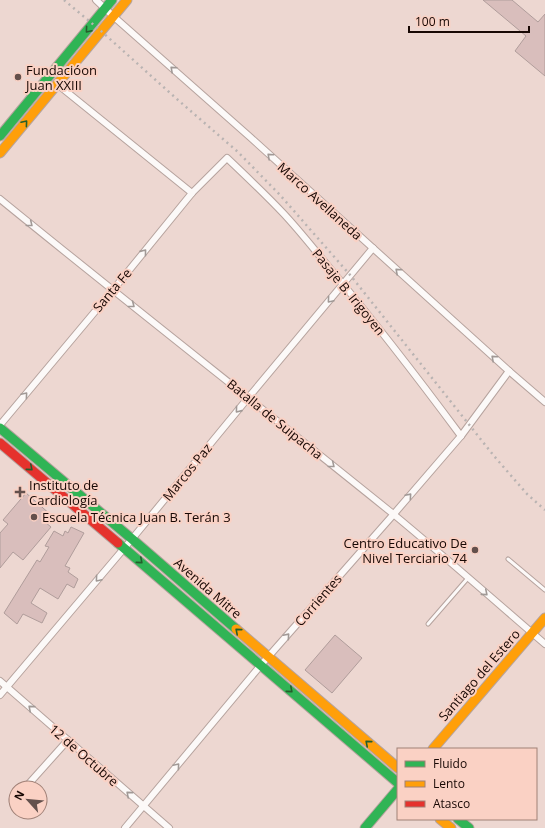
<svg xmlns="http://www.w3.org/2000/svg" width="545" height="828" viewBox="0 0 545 828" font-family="'Open Sans',sans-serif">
<rect width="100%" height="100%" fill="#edd7d1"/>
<g fill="#d9bebc" stroke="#b09d9b">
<polygon points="483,0 512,0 538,22 545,14 545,76 515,51 526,36"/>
<polygon points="26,493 51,515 45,522 51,527 23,560 13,552 0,568 0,533 8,524 3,520"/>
<polygon points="71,527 84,533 65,566 70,568 68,572 78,579 74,588 67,584 58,599 40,588 31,603 47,613 42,623 23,614 17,624 4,613 37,560 40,562 49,547 45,546 54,531 63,536 65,531 68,533"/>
<polygon points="335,635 362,658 332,693 305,670"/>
</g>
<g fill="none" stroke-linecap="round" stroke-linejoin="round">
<g stroke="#b6a39e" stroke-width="5">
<g id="lane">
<polyline points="508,559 545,590"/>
<polyline points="428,624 468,578"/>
</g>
</g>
<g stroke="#b6a39e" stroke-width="8">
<g id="street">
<polyline points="96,0 113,16 250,137 509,371 545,402"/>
<polyline points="57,84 192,193"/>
<path d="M0 199C130 305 262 408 392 513 444 556 494 600 545 644"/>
<path d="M0 425 113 290 192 193 227 158C246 176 265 194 283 213 299 230 313 248 328 266 374 321 418 378 461 436"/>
<polyline points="0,681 169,828"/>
<polyline points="0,695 132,539 248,398 373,248"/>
<polyline points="25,788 68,740"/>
<polyline points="125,828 261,665 393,515 461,436 509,371"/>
</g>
</g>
<g stroke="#b6a39e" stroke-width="11">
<g id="fast">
<polyline points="0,136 112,0"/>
<polyline points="0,428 132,539 236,629"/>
<polyline points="118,543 398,783"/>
<polyline points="458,819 469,828"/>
<polyline points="365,828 398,789"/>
</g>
</g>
<g stroke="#b6a39e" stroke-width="11">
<g id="slow">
<polyline points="0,153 127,0"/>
<polyline points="236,629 398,768"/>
<polyline points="433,749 545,618"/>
<polyline points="440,819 451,828"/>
</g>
</g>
<g stroke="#b6a39e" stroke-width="11">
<polyline id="jam" points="0,443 118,543"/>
</g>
<use href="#lane" stroke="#fcf9f8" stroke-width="3"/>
<use href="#street" stroke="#fcf9f8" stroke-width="6"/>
<use href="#fast" stroke="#30b455" stroke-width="9"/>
<use href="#slow" stroke="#ff9f0a" stroke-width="9"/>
<use href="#jam" stroke="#e5322d" stroke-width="9"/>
<polyline stroke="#b9b3b2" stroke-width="2.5" stroke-dasharray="2 4" stroke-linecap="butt" points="64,0 101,31 178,100 238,152 280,195 351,276 494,456 527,494 545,510"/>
</g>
<defs><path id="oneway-chevron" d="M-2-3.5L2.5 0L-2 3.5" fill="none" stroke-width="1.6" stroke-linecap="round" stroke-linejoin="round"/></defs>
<g stroke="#245e2c">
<use href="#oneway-chevron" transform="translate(88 30) rotate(130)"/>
<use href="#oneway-chevron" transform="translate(25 123) rotate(-50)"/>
<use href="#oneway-chevron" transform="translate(30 468) rotate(40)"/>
<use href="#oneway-chevron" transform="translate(140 561) rotate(41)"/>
<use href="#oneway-chevron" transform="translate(238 631) rotate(-139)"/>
<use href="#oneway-chevron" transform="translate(290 690) rotate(41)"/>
<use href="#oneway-chevron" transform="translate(368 743) rotate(-139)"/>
</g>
<g stroke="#a19996">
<use href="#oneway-chevron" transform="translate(173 69) rotate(-138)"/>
<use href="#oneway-chevron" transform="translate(270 156) rotate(-138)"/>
<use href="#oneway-chevron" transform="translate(30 224) rotate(39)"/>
<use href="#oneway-chevron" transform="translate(144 252) rotate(-51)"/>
<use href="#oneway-chevron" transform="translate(398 271) rotate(-138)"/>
<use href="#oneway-chevron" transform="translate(330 300) rotate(130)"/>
<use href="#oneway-chevron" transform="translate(132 305) rotate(38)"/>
<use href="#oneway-chevron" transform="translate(494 358) rotate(-138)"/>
<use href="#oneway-chevron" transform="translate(25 395) rotate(-50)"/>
<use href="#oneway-chevron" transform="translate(238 410) rotate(129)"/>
<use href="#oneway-chevron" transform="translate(332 465) rotate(39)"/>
<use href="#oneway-chevron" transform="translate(409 496) rotate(-49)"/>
<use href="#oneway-chevron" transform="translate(98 579) rotate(130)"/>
<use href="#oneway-chevron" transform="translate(485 593) rotate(40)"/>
<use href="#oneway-chevron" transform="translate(287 636) rotate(-49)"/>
<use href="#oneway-chevron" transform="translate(31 708) rotate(-139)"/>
<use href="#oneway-chevron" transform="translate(177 766) rotate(-50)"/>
<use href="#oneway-chevron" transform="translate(129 794) rotate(-139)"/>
</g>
<g fill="#63504c" stroke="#fad1c4" stroke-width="1.5">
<circle cx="18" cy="77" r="4"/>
<path d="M18 486h4v4h4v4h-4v4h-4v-4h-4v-4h4z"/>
<circle cx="34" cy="517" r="4"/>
<circle cx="475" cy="550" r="4"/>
</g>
<g text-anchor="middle" stroke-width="4" stroke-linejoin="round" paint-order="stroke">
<g font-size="13" fill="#180804" stroke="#fad1c4" text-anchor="start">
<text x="26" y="75">Fundacióon<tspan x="26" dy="15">Juan XXIII</tspan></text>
<text x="29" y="490">Instituto de<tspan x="29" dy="15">Cardiología</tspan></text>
<text x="42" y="522">Escuela Técnica Juan B. Terán 3</text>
<text x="467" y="548" text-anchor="end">Centro Educativo De<tspan x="467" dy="15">Nivel Terciario 74</tspan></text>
</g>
<g font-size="13" fill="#180804" stroke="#fad1c4">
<text transform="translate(320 201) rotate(42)" y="5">Marco Avellaneda</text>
<text transform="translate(112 290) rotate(-50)" y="5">Santa Fe</text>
<text transform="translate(349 292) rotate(51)" y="5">Pasaje B. Irigoyen</text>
<text transform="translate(275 419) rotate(39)" y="5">Batalla de Suipacha</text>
<text transform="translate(187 472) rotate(-51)" y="5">Marcos Paz</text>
<text transform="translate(208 588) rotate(41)" y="5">Avenida Mitre</text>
<text transform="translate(318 600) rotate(-49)" y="5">Corrientes</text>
<text transform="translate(479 675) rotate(-49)" y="5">Santiago del Estero</text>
<text transform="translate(84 755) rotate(41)" y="5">12 de Octubre</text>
</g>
</g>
<rect x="397" y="748" width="140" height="72" fill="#fad1c4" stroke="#a08177"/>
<rect x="405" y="761" width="20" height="6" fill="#30b455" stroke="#a08177"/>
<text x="433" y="768" font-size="12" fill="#180804">Fluido</text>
<rect x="405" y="781" width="20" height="6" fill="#ff9f0a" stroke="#a08177"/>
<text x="433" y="788" font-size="12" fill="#180804">Lento</text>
<rect x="405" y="801" width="20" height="6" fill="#e5322d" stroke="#a08177"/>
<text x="433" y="808" font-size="12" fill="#180804">Atasco</text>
<g transform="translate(28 800) rotate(297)"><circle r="19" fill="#fad1c4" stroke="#a08177"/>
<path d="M0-3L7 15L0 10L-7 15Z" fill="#63504c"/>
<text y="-6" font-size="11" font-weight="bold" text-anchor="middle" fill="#180804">N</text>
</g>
<path d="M409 26v6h120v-6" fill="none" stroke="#180804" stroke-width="2"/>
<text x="415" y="26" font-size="12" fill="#180804" stroke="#fad1c4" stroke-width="3" paint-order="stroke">100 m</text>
</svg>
